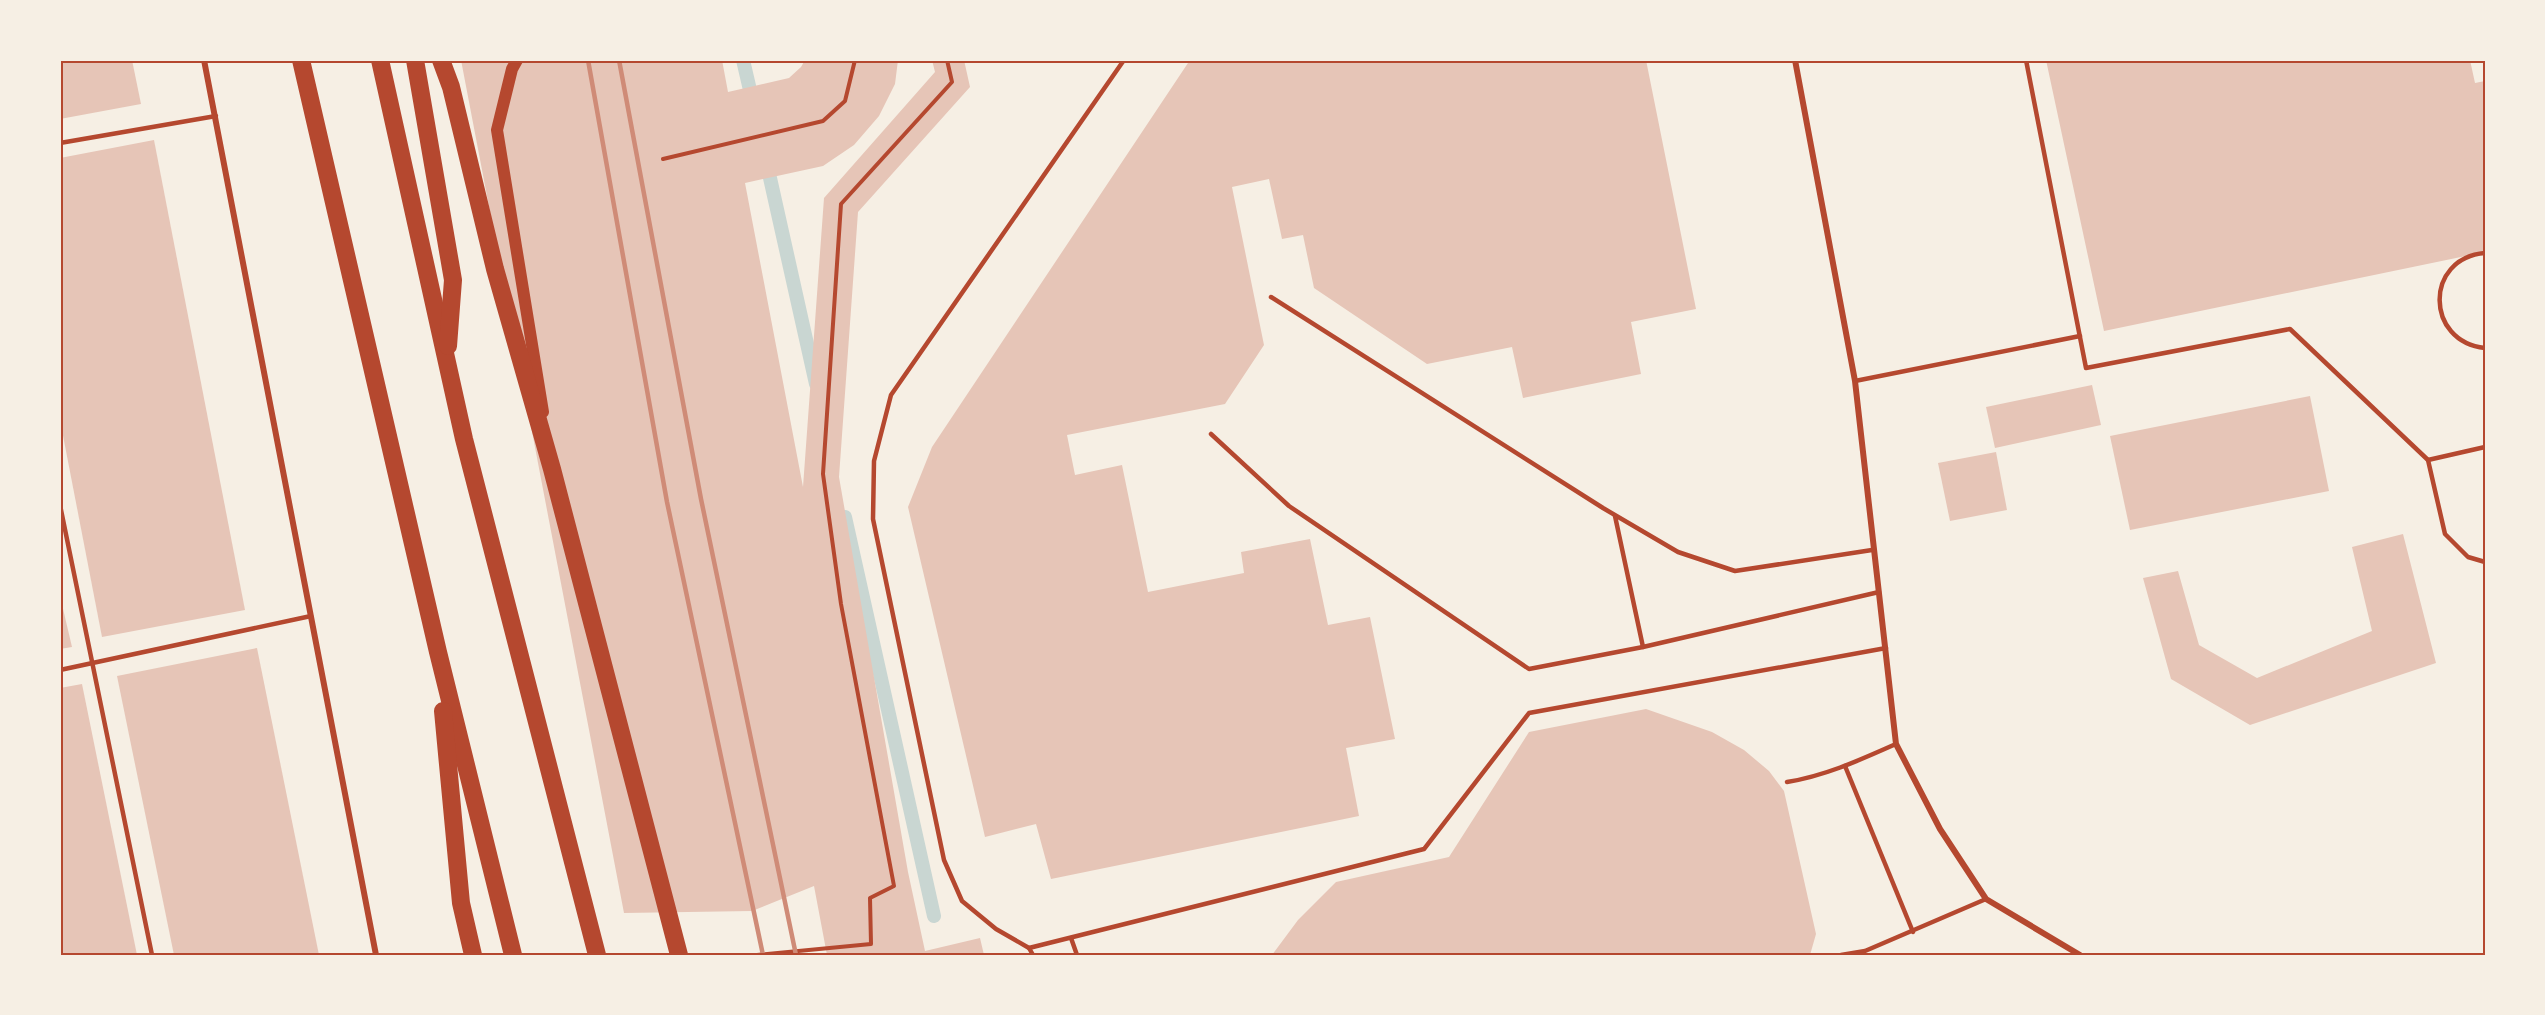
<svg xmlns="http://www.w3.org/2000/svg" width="2545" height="1015" viewBox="0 0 2545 1015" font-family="'Zilla Slab',serif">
<rect width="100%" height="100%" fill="#f6efe4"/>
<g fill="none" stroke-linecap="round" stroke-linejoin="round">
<g stroke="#c9d6d2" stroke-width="14">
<polyline points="743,60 753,103"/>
<polyline points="766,160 816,384"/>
<polyline points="845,517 934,916"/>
</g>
</g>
<g fill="#e6c5b7">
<polygon points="60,60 132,60 141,104 60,119"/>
<polygon points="461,60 722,60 728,92 789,78 801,67 805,60 898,60 895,84 879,116 854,145 823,166 745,183 803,487 824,198 935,72 932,60 964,60 970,87 858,212 839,477 908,872 925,951 980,938 984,955 827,955 814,886 752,911 624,913"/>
<polygon points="1190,60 1646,60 1696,309 1631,322 1641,374 1523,398 1512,347 1427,364 1314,288 1303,235 1282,239 1269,179 1232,187 1264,345 1225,404 1067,435 1075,475 1122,465 1148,592 1244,573 1241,552 1310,539 1328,625 1370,617 1395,739 1346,748 1359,816 1051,879 1036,824 985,837 908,507 932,447"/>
<polygon points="2046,60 2470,60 2475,83 2485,81 2485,252 2104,331"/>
<polygon points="154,140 245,610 102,637 60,420 60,158"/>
<polygon points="2092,385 2101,425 1995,448 1986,407"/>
<polygon points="2310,396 2329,491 2130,530 2110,436"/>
<polygon points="1996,452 2007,510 1950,521 1938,463"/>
<polygon points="2403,534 2436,663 2250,725 2171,679 2143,578 2178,571 2199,645 2257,678 2372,631 2352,547"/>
<polygon points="60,596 72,647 60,649"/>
<polygon points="257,648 319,955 174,955 117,676"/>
<polygon points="82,684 122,881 137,955 60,955 60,688"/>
<polygon points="1646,709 1712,732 1744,750 1769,771 1784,791 1816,934 1810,955 1272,955 1298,920 1336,882 1449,857 1529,732"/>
</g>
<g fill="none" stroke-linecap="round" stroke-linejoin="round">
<g stroke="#b5482f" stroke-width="4">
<polyline points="663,159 823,121 845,101 855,60"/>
<polyline points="757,955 871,944 870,898 894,886 841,604 823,474 841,204 952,82 947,60"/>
</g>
<g stroke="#b5482f" stroke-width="4.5">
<polyline points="2026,60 2086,368 2290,329 2428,460 2445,534 2468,557 2485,562"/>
<polyline points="60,143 216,116"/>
<path d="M2485 253C2424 258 2425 342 2485 348"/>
<polyline points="1271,297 1603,508 1678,552 1735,571 1872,550"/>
<polyline points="1855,381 2080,336"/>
<polyline points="1211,434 1289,506 1529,669 1643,647 1879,592"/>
<polyline points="2428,460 2485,447"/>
<polyline points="60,505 152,955"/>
<polyline points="1615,516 1643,647"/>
<polyline points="60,670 311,616"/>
<polyline points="1845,766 1913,932"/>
<path d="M1787 782C1825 776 1860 760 1896 744"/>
<polyline points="1071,938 1077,955"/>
<polyline points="1029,948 1424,849 1529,713 1886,648"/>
<polyline points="1033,955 1029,948 996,929 962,901 944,860 873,519 874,461 891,395 1124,60"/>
<polyline points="1841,955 1865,951 1986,899"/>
</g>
<g stroke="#b5482f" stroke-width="6">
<polyline points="204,60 376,955"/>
<polyline points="1795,60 1855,381 1896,744 1940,829 1986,899 2080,955"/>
</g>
<polyline stroke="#b5482f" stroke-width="12" points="517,60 512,69 497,130 543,412"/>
<g stroke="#b5482f" stroke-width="18">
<polyline points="301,60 438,652 513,955"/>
<polyline points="380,60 464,439 597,955"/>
<polyline points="415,60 453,280 448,346"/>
<polyline points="441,60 451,87 495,269 552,469 679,955"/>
<polyline points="443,711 461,903 473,955"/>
</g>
<g stroke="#cf8b77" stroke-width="4.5">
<polyline points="588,60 667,502 763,955"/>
<polyline points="619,60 701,499 796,955"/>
</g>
</g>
<rect width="2545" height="1015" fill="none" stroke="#f6efe4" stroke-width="123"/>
<rect x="62" y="62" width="2422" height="892" fill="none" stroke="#b5482f" stroke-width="2"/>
</svg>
